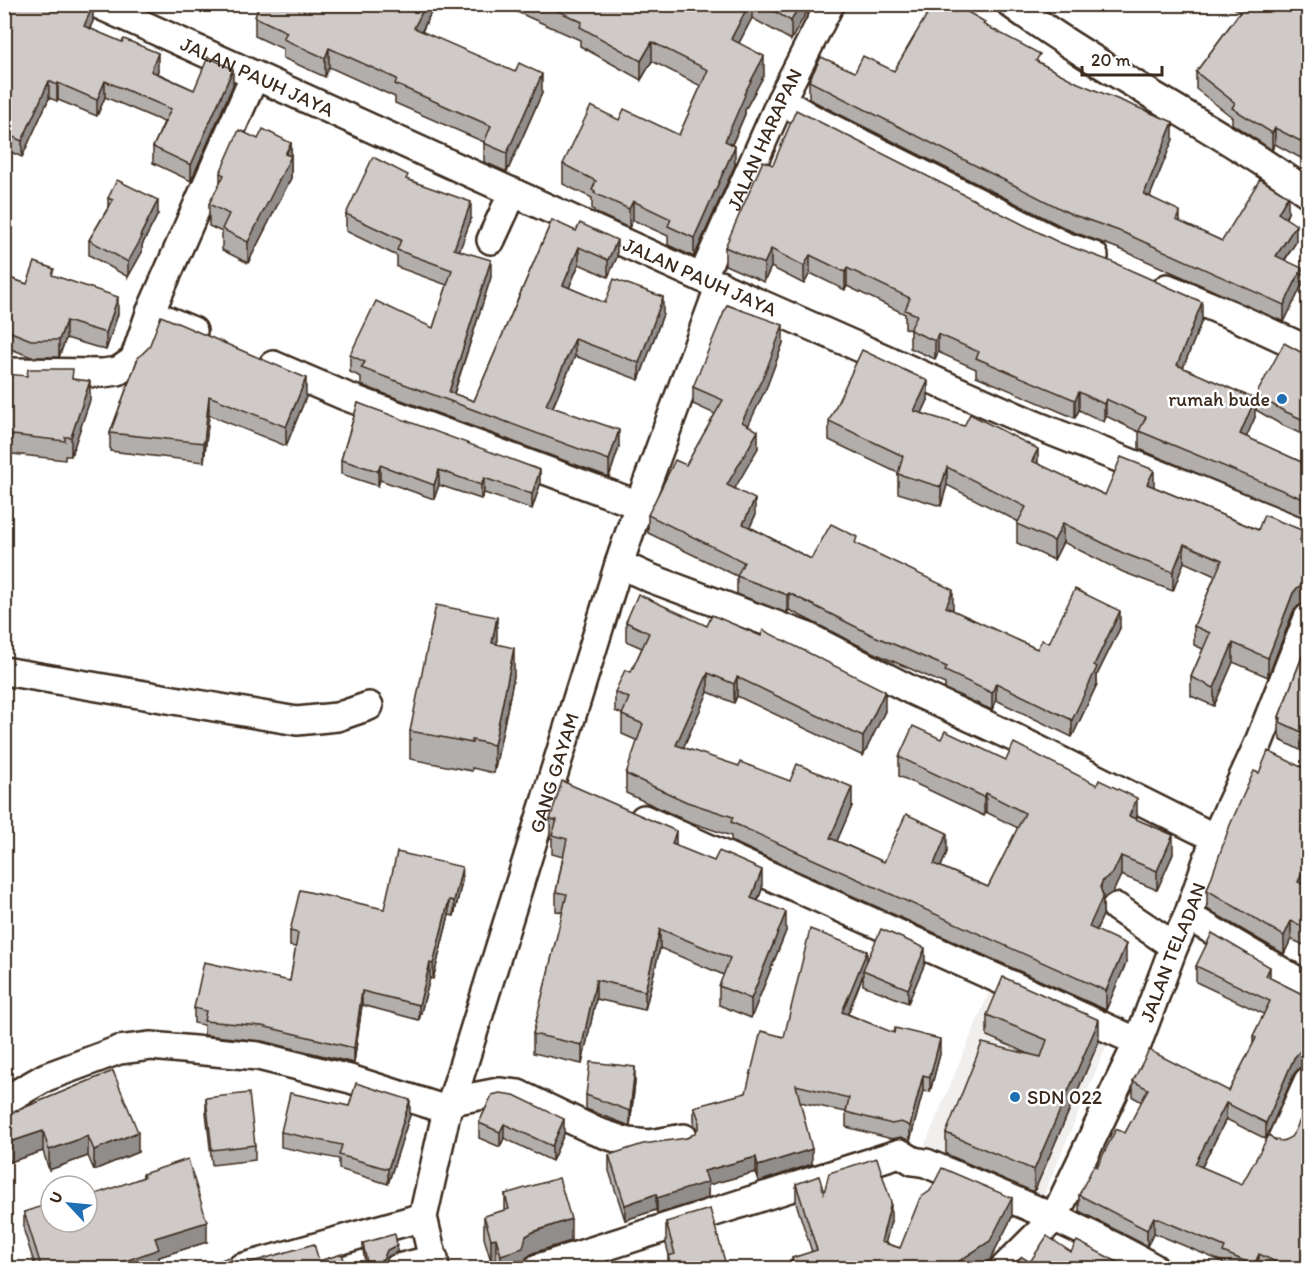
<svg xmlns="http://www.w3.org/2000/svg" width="1313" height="1273" viewBox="0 0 1313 1273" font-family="Itim,sans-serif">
<rect width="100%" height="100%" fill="#fff"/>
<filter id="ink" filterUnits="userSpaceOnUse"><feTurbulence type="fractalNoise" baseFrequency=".0167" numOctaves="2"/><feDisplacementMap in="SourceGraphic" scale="12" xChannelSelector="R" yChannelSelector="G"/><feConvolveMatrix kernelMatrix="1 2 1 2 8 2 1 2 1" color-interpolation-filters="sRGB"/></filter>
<g filter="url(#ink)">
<polygon fill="#f1efee" points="993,983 1112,1033 1037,1211 918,1161"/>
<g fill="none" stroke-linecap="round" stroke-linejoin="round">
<g stroke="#3b2a1e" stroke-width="32">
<g id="minor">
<path id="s1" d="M97 4 702 278 1033 424 1194 488 1308 535"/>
<path d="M1011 4C1106 74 1213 125 1308 193"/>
<polyline points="781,100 811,118 1031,229 1065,246 1094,256"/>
<polyline points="491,240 513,192"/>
<path id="s2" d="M702 278 781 100 830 4"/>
<polyline points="1167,288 1234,316 1308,350"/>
<polyline points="150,313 193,331"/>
<polyline points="273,365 345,396 639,505"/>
<polyline points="4,372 103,373 118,371 134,360 150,313 255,75"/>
<polyline points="619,564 650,578 808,637 911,690 1015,738 1215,838"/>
<polyline points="4,671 297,721 337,717 369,706"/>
<polyline points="644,819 1138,1042"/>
<polyline points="1116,907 1174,946"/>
<polyline points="1188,916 1308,987"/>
<polyline points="4,1101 46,1077 84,1063 119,1050 151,1046 258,1056 350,1079 447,1110"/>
<polyline points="452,1101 499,1092 518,1094 595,1131 628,1142 649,1144 684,1138"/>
<polyline points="1281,1141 1308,1081"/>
<polyline points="241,1268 423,1217"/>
<polyline points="398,1268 434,1259"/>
<path id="s3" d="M435 1268 423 1217 447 1110 452 1101 619 564 639 505 720 285"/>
<path d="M538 1268 900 1153 913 1161 926 1163C1002 1196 1082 1226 1154 1268"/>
<path id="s4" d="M1004 1268 1054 1218 1138 1042 1174 946 1188 916 1215 838 1257 747 1308 618"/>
</g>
</g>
<use href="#minor" stroke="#fff" stroke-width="27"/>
</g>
<g fill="#b2aeab" stroke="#3b2a1e" stroke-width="1.5">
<polygon points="4,4 93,21 90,28 158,70 157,73 194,90 233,85 191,181 153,163 153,147 164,122 105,97 97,116 58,100 57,101 49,98 22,157 4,149"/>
<polygon points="253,4 341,4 349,8 435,4 422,32 542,93 507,172 484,162 484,142 395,103 395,97 329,67 325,77 283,58 283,49 255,36 255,17 259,7"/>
<polygon points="499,4 810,4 791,40 752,18 739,43 764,75 745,110 745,114 732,145 735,165 694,257 668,245 668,236 633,220 629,228 594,212 594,210 592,209 592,198 563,184 563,164 619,120 679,135 701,86 652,61 641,80 580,46 580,40"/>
<polygon points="1228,4 1308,4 1308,162 1275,144 1272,150 1232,124 1232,117 1196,89 1196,72 1240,12"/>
<polygon points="985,25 1040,63 1173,139 1150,196 1180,222 1222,241 1288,213 1286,218 1296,242 1285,260 1302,285 1284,322 1122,250 1071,231 809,99 809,81 855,72 894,71"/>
<polygon points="258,139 291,143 291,178 248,263 222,250 222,232 209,226 209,204 220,183 220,173"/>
<polygon points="773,165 1202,320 1183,368 1255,417 1246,437 1308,465 1308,519 1139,449 1139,432 1106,416 1104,422 1079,410 1075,418 976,376 976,369 938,352 935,359 910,348 910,330 905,328 905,314 847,286 845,290 810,273 804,284 771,267 764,282 725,265 725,247"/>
<polygon points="408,180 471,219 459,250 491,277 454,394 474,401 552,220 617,257 608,277 579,264 569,288 605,303 663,314 639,380 575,356 553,407 619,447 609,477 361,385 361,377 350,372 350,355 433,328 447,285 397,267 397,256 346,231 346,214"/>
<polygon points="108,198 158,214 142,245 142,252 128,277 89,255 89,240 108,208"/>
<polygon points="4,276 27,284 54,276 118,314 106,350 66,338 59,357 31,357 6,347 6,336 4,335"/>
<polygon points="783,343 767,386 748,425 758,448 734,489 755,516 750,527 811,559 857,544 953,608 952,610 1037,649 1049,643 1120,628 1097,675 1097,684 1072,737 996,700 992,710 945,689 945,684 872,652 789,610 787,613 737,594 737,576 648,533 648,515 686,465 715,414 693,404 693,387"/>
<polygon points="1308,356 1308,437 1282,425 1256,410 1256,395"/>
<polygon points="138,358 306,397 286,446 209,415 204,462 110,451 110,433"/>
<polygon points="27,376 73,379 90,400 71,456 65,456 65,460 4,453 4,390"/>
<polygon points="928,400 922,413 1038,464 1105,495 1154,487 1258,530 1304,541 1308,543 1308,603 1306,602 1298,606 1293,612 1268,677 1233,662 1214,706 1191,696 1191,677 1203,649 1194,645 1194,626 1215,576 1184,562 1173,591 1123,572 1063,542 1054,560 1017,543 1017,524 1019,522 947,485 941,506 898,493 898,473 829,440 829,421"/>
<polygon points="358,403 540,485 532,509 484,493 481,499 439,485 434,499 380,480 378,486 341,474 341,460"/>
<polygon points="626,622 885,711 863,756 737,696 734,703 708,692 683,748 852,806 837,841 884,862 947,852 941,867 988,887 1018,828 986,812 984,816 899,776 899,757 941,739 1006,760 1137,817 1136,819 1173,854 1157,890 1121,875 1113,892 1103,899 1103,915 1096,930 1126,963 1106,1010 731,841 731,836 687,821 626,793 626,774 638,741 622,734 622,714 615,711 615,692 631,672 642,648 626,641"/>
<polygon points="1308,641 1308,754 1280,740 1280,736 1279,735 1279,717"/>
<polygon points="497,644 514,676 494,773 472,768 472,771 410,759 410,731"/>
<polygon points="1301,767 1305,885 1308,887 1308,947 1291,939 1284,954 1207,909 1207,890 1259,773"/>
<polygon points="550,819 676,846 762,889 758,901 786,931 751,1018 719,1005 719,986 724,975 660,948 645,1010 596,999 582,1064 533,1053 533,1034 563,912 556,911 556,892 563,857 552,854 552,838 550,838"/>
<polygon points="462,881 454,916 449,915 433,979 430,978 419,1020 362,1005 354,1063 262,1041 204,1035 204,1025 194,1023 194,1008 290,981 296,947 290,946 290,931 384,909"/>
<polygon points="867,962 925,963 908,1003 863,985 863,975 848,1014 940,1054 930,1092 923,1091 910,1141 901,1137 892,1139 846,1127 846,1112 800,1102 812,1164 758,1182 756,1172 708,1185 708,1198 657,1214 656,1210 625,1220 609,1171 609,1155 687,1138 694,1134 697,1130 694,1123 694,1107 746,1093 784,1037"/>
<polygon points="1196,966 1270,978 1308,997 1308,1066 1306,1065 1299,1068 1294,1074 1266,1139 1226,1119 1202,1167 1308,1269 1223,1269 1223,1262 1154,1233 1147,1246 1079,1211 1079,1195 1097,1167 1125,1133 1142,1102 1133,1097 1133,1081 1229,1091 1253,1044 1253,1036 1264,1014 1196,982"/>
<polygon points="987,1015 1099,1041 1034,1192 946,1154 946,1133 1029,1054 987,1036"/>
<polygon points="113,1071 138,1152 94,1170 88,1156 49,1170 43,1151 4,1164 4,1116"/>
<polygon points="635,1082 630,1126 586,1109 586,1095"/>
<polygon points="492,1095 564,1134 552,1161 504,1138 500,1147 479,1138 479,1123"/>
<polygon points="206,1098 255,1145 255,1160 212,1165 206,1112"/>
<polygon points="410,1115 388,1184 339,1169 339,1159 281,1147 281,1132"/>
<polygon points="143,1174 207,1242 159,1257 159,1269 36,1269 24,1231 24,1212 51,1222 143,1177"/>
<polygon points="796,1184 824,1193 891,1221 885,1243 900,1248 1012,1217 990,1260 976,1269 764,1269 792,1262 792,1258 812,1252 796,1203"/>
<polygon points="505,1194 571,1241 533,1253 526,1258 523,1269 499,1269 496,1259 491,1261 484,1238 484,1216 505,1210"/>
<polygon points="666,1222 726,1269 668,1269 668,1256 669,1255 666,1244"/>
<polygon points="363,1243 397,1252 387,1257 383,1268 366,1269 363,1250"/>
</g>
<g fill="#918d8b" stroke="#3b2a1e" stroke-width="1.5">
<polygon points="426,4 435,4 414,47 414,28"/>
<polygon points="749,4 752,4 752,18 731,58 731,39"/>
<polygon points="800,4 810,4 810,6 791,40 791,21"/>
<polygon points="93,5 93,21 84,42 84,26"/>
<polygon points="652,42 652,61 641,80 641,61"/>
<polygon points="329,48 329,67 325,77 325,58"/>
<polygon points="158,53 158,70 151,87 151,71"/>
<polygon points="764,56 764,75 745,110 745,114 725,160 725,141 744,94"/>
<polygon points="233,69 233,85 191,181 191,165"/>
<polygon points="542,74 542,93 507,172 507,153"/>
<polygon points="49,81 49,98 22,157 22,141"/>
<polygon points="105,81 105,97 97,116 97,100"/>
<polygon points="58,83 58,100 57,101 57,85"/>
<polygon points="1173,122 1173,139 1144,211 1144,194"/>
<polygon points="1275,128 1275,144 1272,150 1272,133"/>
<polygon points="291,143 291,178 248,263 248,242"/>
<polygon points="735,146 735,165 694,257 694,238"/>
<polygon points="1288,196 1288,213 1278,230 1278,213"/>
<polygon points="158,200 158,214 142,245 142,252 128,277 128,262 140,236"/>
<polygon points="633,201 633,220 629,228 629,209"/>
<polygon points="471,202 471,219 454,266 454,249"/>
<polygon points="1180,211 1180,228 1176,220"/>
<polygon points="1296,225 1296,242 1276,273 1276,256"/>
<polygon points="617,240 617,257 608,277 608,260"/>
<polygon points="579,247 579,264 563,302 563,285"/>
<polygon points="771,249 771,267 764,282 764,264"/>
<polygon points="810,255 810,273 804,284 804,266"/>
<polygon points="491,260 491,277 451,402 449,392"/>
<polygon points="847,268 847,286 845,290 845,272"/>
<polygon points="1302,268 1302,285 1284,322 1284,305"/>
<polygon points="118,297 118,314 106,350 106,333"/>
<polygon points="663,297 663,314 639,380 639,363"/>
<polygon points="1202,302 1202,320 1177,383 1177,365"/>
<polygon points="66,321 66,338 59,357 59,340"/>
<polygon points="783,325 783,343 767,386 742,439 742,422"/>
<polygon points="938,334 938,352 935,359 935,341"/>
<polygon points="575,339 575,356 546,422 546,405"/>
<polygon points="1308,374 1308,388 1304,382"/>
<polygon points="306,378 306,397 286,446 286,427"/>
<polygon points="90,381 90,400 71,456 71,437"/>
<polygon points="928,381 928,400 914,430 914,411"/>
<polygon points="1079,392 1079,410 1075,418 1075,400"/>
<polygon points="209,396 209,415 204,462 204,443"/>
<polygon points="1106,399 1106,416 1104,422 1104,404"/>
<polygon points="1255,399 1255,417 1240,452 1240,434"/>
<polygon points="619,430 619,447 609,477 609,460"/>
<polygon points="758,431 758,448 727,502 727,485"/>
<polygon points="1038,449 1038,468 1032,461"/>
<polygon points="380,465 380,480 378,486 378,471"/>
<polygon points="947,467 947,485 941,506 941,487"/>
<polygon points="439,470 439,485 434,499 434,485"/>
<polygon points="540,470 540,485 532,509 532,494"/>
<polygon points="1154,470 1154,489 1147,484"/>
<polygon points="484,478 484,493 481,499 481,485"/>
<polygon points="755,499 755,516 743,541 743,524"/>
<polygon points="1063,523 1063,542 1054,560 1054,541"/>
<polygon points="1304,531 1304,550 1300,540"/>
<polygon points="1184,544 1184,562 1173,591 1173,572"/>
<polygon points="1306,584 1306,602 1298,606 1293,612 1268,677 1268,658 1293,593 1298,587"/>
<polygon points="953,590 953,608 946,624 946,607"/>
<polygon points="789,593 789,610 787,613 787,595"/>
<polygon points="1120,611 1120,628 1097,675 1097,684 1072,737 1072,720 1094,665"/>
<polygon points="497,617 497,645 492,643"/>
<polygon points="1233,643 1233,662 1214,706 1214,688"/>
<polygon points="514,648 514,676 494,773 494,745"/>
<polygon points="708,673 708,692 676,764 676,745"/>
<polygon points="737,677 737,696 734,703 734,684"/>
<polygon points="996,683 996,700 992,710 992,693"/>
<polygon points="885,691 885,711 863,756 863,737"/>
<polygon points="852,787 852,806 830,857 830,838"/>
<polygon points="986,793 986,812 984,816 984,797"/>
<polygon points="1137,798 1137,817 1129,835 1129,816"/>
<polygon points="676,831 676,851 672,844"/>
<polygon points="947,833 947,852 934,883 934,864"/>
<polygon points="1173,835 1173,854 1157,890 1157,871"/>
<polygon points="1121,856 1121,875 1113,892 1103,899 1103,915 1089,946 1089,927 1103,880"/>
<polygon points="1308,860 1308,879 1298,901 1298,882"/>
<polygon points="462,867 462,881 454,916 454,901"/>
<polygon points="762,870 762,889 751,917 751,898"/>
<polygon points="449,900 449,915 433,979 433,964"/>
<polygon points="786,912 786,931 751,1018 751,999"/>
<polygon points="1291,921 1291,939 1284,954 1284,936"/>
<polygon points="660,929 660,948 645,1010 645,991"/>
<polygon points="1126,944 1126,963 1106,1010 1106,991"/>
<polygon points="925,948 925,963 908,1003 908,989"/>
<polygon points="867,951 867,967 863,970 863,975 842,1028 842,1012"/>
<polygon points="430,963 430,978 419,1020 419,1005"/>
<polygon points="1270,967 1270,983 1266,976"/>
<polygon points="596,980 596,999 582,1064 582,1045"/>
<polygon points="362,991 362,1005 354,1063 354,1048"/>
<polygon points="1099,1020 1099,1041 1034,1192 1034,1170"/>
<polygon points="940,1039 940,1054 930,1092 930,1077"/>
<polygon points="1306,1049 1306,1065 1299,1068 1294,1074 1266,1139 1266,1123 1294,1058 1299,1052"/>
<polygon points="635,1067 635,1082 630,1126 630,1111"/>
<polygon points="923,1075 923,1091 910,1141 910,1126"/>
<polygon points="410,1100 410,1115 388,1184 388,1169"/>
<polygon points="1226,1103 1226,1119 1195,1180 1195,1164"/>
<polygon points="564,1119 564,1134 552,1161 552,1146"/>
<polygon points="504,1124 504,1138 500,1147 500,1132"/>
<polygon points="43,1131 43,1151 4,1164 4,1144"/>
<polygon points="138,1132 138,1152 94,1170 94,1150"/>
<polygon points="88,1136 88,1156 49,1170 49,1150"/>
<polygon points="812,1149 812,1164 758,1182 758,1166"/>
<polygon points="756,1157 756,1172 708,1185 708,1198 657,1214 657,1198 704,1171"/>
<polygon points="656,1194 656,1210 625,1220 625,1205"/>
<polygon points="1012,1198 1012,1217 990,1260 976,1269 947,1269"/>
<polygon points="891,1202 891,1221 881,1261 881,1242"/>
<polygon points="1154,1217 1154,1233 1147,1246 1147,1230"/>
<polygon points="571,1219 571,1241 533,1253 526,1258 523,1269 501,1269 501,1255 526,1236 533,1232"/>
<polygon points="207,1222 207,1242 159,1257 159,1269 103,1269 155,1238"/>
<polygon points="496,1238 496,1259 491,1261 491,1239"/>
<polygon points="397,1245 397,1252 387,1257 383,1268 383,1260 387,1250"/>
<polygon points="1259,1254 1259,1269 1254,1269 1254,1265"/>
<polygon points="726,1265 726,1269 714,1269"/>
</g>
<g fill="#cfcac7" stroke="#3b2a1e" stroke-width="1.5">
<polygon points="4,4 93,5 84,26 122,42 124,39 158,53 151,71 194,90 208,57 233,69 191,165 153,147 171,109 105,81 97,100 58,83 57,85 49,81 22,141 4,133"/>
<polygon points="260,4 341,4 349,8 351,4 426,4 414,28 515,72 519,63 542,74 507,153 484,143 491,126 395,84 397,79 329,48 325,58 283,39 287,32 255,17"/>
<polygon points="543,4 749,4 731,39 764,56 744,94 745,95 725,141 735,146 694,238 668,226 671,219 633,201 629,209 594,193 595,191 592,190 596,181 563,164 591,106 619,120 624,109 679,135 708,70 652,42 641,61 580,27 582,22"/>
<polygon points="762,4 800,4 791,21"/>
<polygon points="933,4 954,4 985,22 983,24 1040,54 1036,61 1078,83 1173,122 1144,194 1180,211 1176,220 1222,241 1260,179 1288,196 1278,213 1296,225 1276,256 1302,268 1284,305 1122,232 1071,214 809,81 821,57 855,72 863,56 894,71"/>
<polygon points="1246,4 1308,4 1308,145 1275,128 1272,133 1232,108 1235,103 1196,72"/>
<polygon points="796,110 1058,242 1110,261 1202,302 1177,365 1255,399 1240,434 1308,465 1308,501 1139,431 1146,417 1106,399 1104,404 1079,392 1075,400 976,358 979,352 938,334 935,341 910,330 917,315 905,310 910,298 847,268 845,272 810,255 804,266 771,249 764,264 725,247 763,161 773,165"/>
<polygon points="263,129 291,143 285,154 291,156 248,242 222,229 229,214 209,204 224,175 220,173 239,130 258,139"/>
<polygon points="373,157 408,175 406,179 471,202 454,249 491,260 449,392 474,401 552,220 576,231 580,223 617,240 608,260 579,247 563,285 605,303 614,279 663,297 639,363 575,339 546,405 619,430 609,460 361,368 365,362 350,355 376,301 433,328 452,270 397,250 401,240 346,214"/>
<polygon points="117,180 158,200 140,236 142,237 128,262 89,240 113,200 108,198"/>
<polygon points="35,262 54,269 52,275 118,297 106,333 66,321 59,340 31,340 6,330 10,320 4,318 4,276 27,284"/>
<polygon points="727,305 783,325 767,368 742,422 758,431 727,485 755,499 743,524 811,559 831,524 857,537 855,543 953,590 946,607 1037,649 1042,640 1049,643 1075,589 1120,611 1094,665 1097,667 1072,720 996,683 992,693 945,671 947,667 872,635 789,593 787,595 737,576 744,562 648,515 675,460 686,465 723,400 693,387"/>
<polygon points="161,316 306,378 286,427 209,396 204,443 110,433 138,358 149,347"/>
<polygon points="1284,343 1308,356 1308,374 1304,382 1308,384 1308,422 1282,410 1256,395"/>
<polygon points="862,350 928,381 914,411 964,426 970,414 1038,449 1032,461 1105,495 1121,457 1154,470 1147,484 1258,530 1264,515 1304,531 1300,540 1308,543 1308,584 1306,584 1298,587 1293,593 1268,658 1233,643 1214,688 1191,677 1210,633 1194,626 1222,560 1184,544 1173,572 1123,553 1063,523 1054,541 1017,524 1026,507 947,467 941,487 898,474 903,456 829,421"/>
<polygon points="28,369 73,369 72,379 90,381 71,437 65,437 65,441 4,434 4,390 6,374 27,376"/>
<polygon points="358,403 540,470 532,494 484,478 481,485 439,470 434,485 380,465 378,471 341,460"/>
<polygon points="638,594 707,626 712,615 761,636 763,630 885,691 863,737 737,677 734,684 708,673 676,745 739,766 740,762 790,781 797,764 852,787 830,838 884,862 906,814 947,833 934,864 988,887 1025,813 986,793 984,797 899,757 913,726 941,739 945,731 1006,760 1014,743 1097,785 1099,780 1137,798 1129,816 1173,835 1157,871 1121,856 1113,873 1103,880 1100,887 1103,896 1089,927 1126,944 1106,991 731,822 733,817 687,802 626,774 643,724 622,715 629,698 615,692 625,670 631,672 649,633 626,622"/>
<polygon points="436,605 497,617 492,643 514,648 494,745 472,740 472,743 410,731"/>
<polygon points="1308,641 1308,735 1280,722 1281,718 1279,717"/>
<polygon points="1268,751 1301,767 1308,768 1308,860 1298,882 1308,887 1308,929 1291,921 1284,936 1207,890 1230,825 1254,771 1259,773"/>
<polygon points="562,781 676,831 672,844 714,861 719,851 762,870 751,898 786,912 751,999 719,986 730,958 660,929 645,991 596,980 582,1045 533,1034 567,894 556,892 567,839 552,835 557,820 550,819"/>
<polygon points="397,852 462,867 454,901 449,900 433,964 430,963 419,1005 362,991 354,1048 262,1026 204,1021 206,1011 194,1008 204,962 290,981 298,933 290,931 300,890 384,909"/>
<polygon points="810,929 867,951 842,1012 894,1033 895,1028 940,1039 930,1077 923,1075 910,1126 901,1122 892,1124 846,1112 849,1098 796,1085 812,1149 758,1166 756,1157 704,1171 708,1182 657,1198 656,1194 625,1205 609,1155 643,1144 687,1138 694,1134 699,1127 699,1119 694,1107 746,1093 761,1031 784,1037"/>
<polygon points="881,929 925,948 908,989 863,970"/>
<polygon points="1212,933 1270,967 1266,976 1308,997 1308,1050 1306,1049 1299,1052 1294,1058 1266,1123 1226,1103 1195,1164 1242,1184 1269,1135 1275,1140 1283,1141 1291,1137 1295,1131 1308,1102 1308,1269 1290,1269 1259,1254 1254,1265 1223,1252 1225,1247 1154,1217 1147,1230 1079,1195 1094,1165 1097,1167 1116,1129 1125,1133 1148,1089 1133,1081 1149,1050 1229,1091 1256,1038 1253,1036 1270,1001 1196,966"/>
<polygon points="1003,977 1099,1020 1034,1170 946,1133 982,1043 1041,1057 1047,1040 987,1015"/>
<polygon points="590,1062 635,1067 630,1111 586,1095"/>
<polygon points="113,1071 138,1132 94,1150 88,1136 49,1150 43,1131 4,1144 4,1116"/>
<polygon points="356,1083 410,1100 388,1169 339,1155 342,1145 281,1132 290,1093 349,1106"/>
<polygon points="249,1093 255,1145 212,1150 206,1098"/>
<polygon points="500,1093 514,1095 564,1119 552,1146 504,1124 500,1132 479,1123 492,1095"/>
<polygon points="877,1158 891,1202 881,1242 900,1248 920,1198 930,1191 942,1168 1012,1198 990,1241 947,1269 764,1269 793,1261 792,1258 817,1250 796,1184 819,1176 824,1193 829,1173"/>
<polygon points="188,1159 207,1222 155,1238 159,1249 103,1269 42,1269 24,1212 51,1203 51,1222 87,1222 87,1197 144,1177 143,1174"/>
<polygon points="559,1178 571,1219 533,1232 526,1236 523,1248 501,1255 496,1238 491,1239 484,1216 509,1209 505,1194"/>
<polygon points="710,1209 726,1265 714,1269 672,1269 668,1256 675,1254 666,1222"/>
<polygon points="395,1234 397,1245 387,1250 383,1260 367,1263 363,1243"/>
<polygon points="1047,1236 1071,1252 1077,1241 1131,1269 1000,1269 1009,1268 1022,1257 1030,1262"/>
<polygon points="314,1244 319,1261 342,1254 347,1269 201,1269 228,1257 237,1264 245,1264"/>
<polygon points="593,1260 595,1269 565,1269"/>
<polygon points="622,1263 623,1269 604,1269"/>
</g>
</g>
<g fill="#1f6fb2" stroke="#fff" stroke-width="2">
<circle cx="1282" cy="399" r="6"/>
<circle cx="1015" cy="1097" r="6"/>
</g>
<g text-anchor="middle" stroke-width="5" stroke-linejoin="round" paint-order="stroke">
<g font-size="20" fill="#3b2a1e" stroke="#fff">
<text dy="7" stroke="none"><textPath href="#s1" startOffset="176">JALAN PAUH JAYA</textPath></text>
<text dy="7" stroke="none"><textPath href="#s2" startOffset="152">JALAN HARAPAN</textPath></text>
<text dy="7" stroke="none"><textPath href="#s1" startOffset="662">JALAN PAUH JAYA</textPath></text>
<text dy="7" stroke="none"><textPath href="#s3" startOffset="516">GANG GAYAM</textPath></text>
<text dy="7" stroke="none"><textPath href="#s4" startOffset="362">JALAN TELADAN</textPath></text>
</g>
<g font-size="20" fill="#3b2a1e" stroke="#fff" text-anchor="end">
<text x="1270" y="406">rumah bude</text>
<text x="1027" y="1104" text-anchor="start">SDN 022</text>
</g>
</g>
<rect width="1313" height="1273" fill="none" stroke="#fff" stroke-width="24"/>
<rect x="12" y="12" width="1289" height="1249" fill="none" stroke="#3b2a1e" stroke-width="2" filter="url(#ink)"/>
<g transform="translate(69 1204) rotate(296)"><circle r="28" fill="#ffffff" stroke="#b1aaa5" stroke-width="1.5"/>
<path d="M0-4.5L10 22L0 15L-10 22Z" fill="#1f6fb2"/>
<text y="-9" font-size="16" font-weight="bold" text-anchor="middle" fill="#3b2a1e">U</text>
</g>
<path d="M1082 66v9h80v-9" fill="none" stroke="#3b2a1e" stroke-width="3"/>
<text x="1091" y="66" font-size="18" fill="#3b2a1e" stroke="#ffffff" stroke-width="4.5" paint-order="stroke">20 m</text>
</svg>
